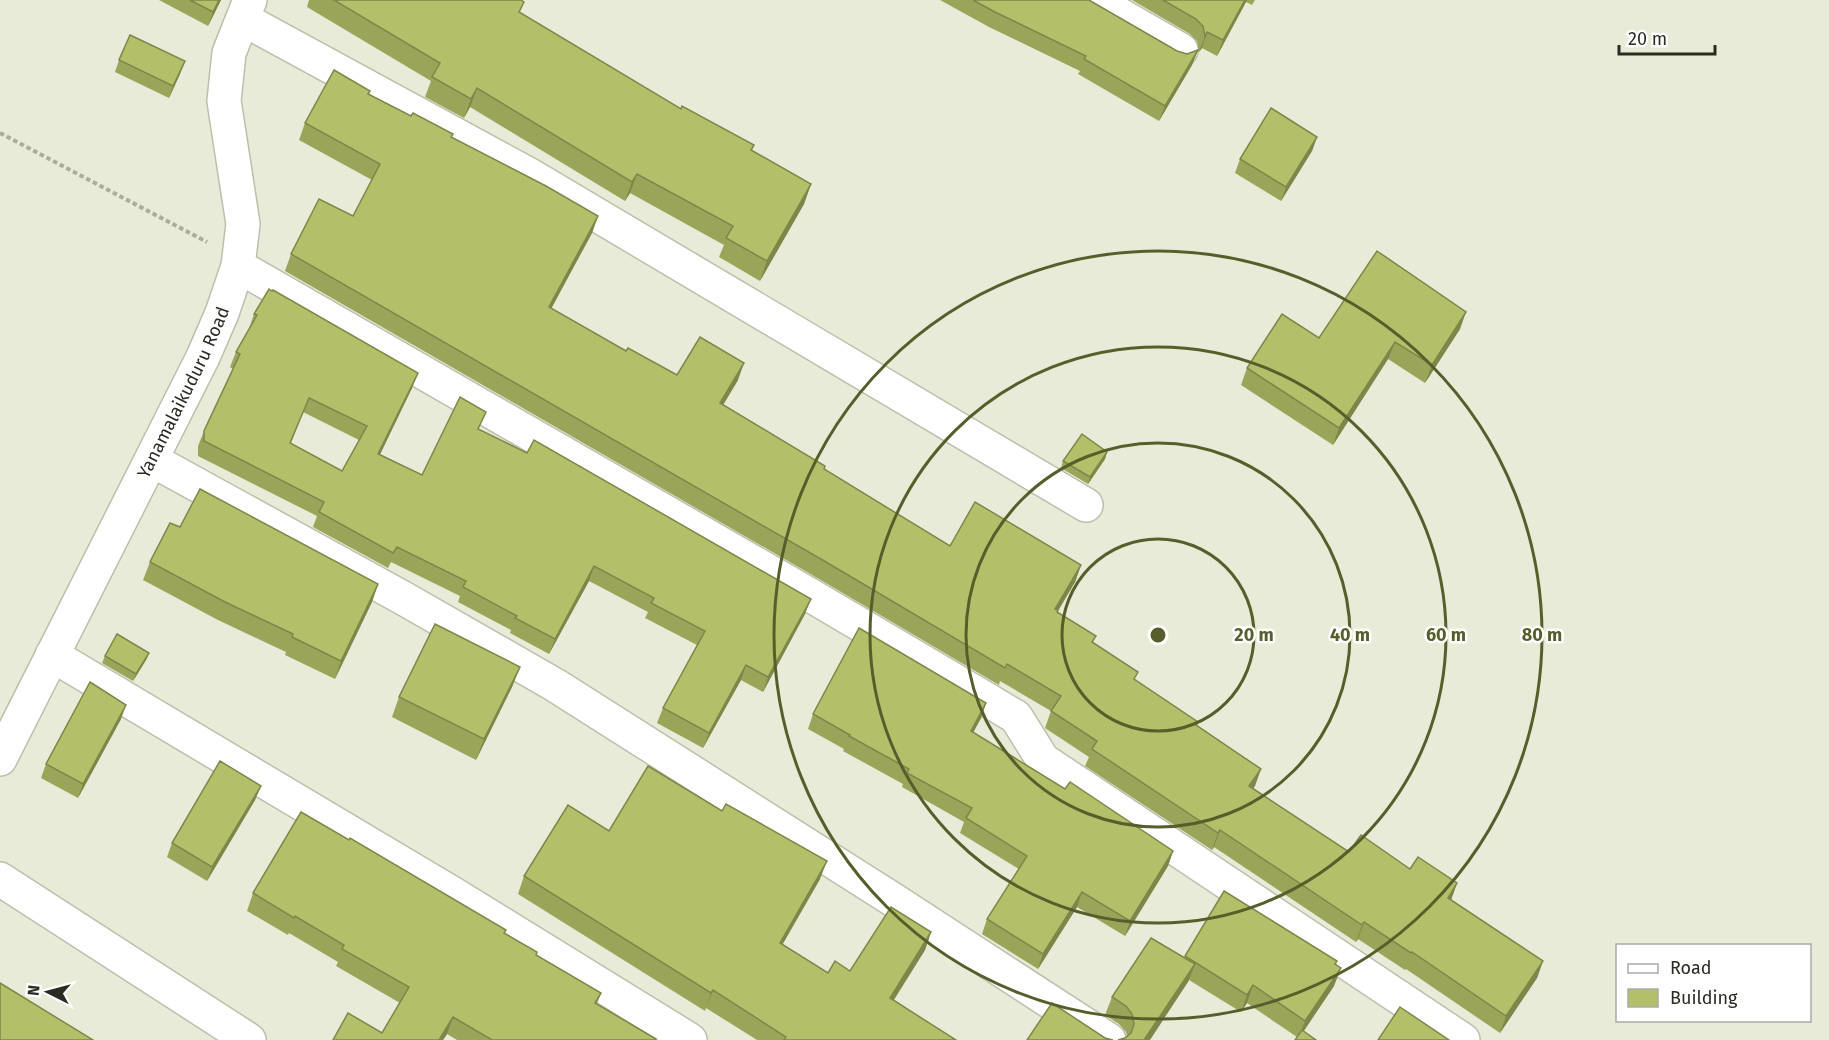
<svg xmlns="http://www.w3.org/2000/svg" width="1829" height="1040" viewBox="0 0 1829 1040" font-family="'Fira Sans',sans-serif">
<rect width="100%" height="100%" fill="#e8ebd7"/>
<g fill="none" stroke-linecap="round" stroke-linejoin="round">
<g stroke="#bcbfac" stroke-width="36">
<g id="street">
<polyline points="1094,0 1181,50"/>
<polyline points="243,19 528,174 1086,505"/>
<polyline points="238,266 810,595 986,699 1016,717 1043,760 1463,1040"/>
<polyline points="152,460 403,598 555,685 892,899 1109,1040"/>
<polyline points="52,655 455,895 690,1040"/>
<polyline points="0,879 249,1040"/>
</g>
</g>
<g stroke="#bcbfac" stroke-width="36">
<g id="secondary">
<path id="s1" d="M0 759 203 357 222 313 238 266 243 224 224 101 229 53 250 0"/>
</g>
</g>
<polyline stroke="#aaad9d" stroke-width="4" stroke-dasharray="4.5 3" stroke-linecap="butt" points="0,133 207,242"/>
<use href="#street" stroke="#fff" stroke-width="33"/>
<use href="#secondary" stroke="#fff" stroke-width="33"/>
</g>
<g fill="#9ba55a" fill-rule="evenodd">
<polygon points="159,0 221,0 208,26"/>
<polygon points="309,0 521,0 520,13 681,109 754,145 752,150 811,184 804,204 760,281 719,257 724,245 630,193 625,201 470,107 464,118 425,97 431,81 307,7"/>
<polygon points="940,0 1089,0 1177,51 1187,54 1198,50 1192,65 1159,121 1078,74 1080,71 989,27"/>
<polygon points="1132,0 1255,0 1252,5 1246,2 1217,56 1202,48 1199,52 1197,41 1190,34"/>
<polygon points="119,60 180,74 169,98 115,72"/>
<polygon points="370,91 369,94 452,137 598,216 592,233 551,308 626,351 677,375 738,380 723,405 825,466 824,469 950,546 1081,565 1075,582 1057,613 1136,680 1198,722 1197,725 1261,769 1253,788 1349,852 1457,883 1451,900 1543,961 1537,978 1500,1033 1406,969 1405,970 1358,939 1356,942 1214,847 1212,850 1085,766 1089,757 1045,728 1051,711 1000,681 999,685 819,579 285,271 291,254 353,216 372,180 299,140 305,123"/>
<polygon points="1317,137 1312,151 1281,201 1235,173 1240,159"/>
<path d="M254 314 418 373 412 388 380 454 422 475 480 430 805 614 763 692 741 680 703 748 657 723 663 708 697 645 645 618 648 612 589 581 549 654 510 633 511 630 458 602 460 596 391 562 388 568 313 527 317 516 198 456V446L204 431 233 369 230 367 236 352 249 329ZM303 412 359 440 342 471 291 443Z"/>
<polygon points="1460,329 1425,383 1388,359 1333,445 1241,385 1247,368 1319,338"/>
<polygon points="1107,452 1105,459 1088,484 1061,468 1063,461"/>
<polygon points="180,527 378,584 372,602 335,679 285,655 286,652 218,620 143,580 150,562"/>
<polygon points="149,653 146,660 133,681 102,663 105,656"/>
<polygon points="520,667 512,687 476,760 392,717 399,697"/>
<polygon points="986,703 981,718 973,732 1065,789 1173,851 1168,866 1125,936 1077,907 1038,969 982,934 987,919 1019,869 960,833 964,822 902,787 903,784 843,751 844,749 808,729 813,714"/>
<polygon points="121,719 78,798 41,778 46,764"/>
<polygon points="261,786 255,800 207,881 167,857 172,843"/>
<polygon points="609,831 820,879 782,945 828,973 850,971 931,932 925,950 894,1000 956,1040 757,1040 706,1008 705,1011 518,894 524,876"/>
<polygon points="349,840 506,930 505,933 537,952 536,955 601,993 597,1004 656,1040 457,1040 447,1034 443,1040 333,1040 382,1033 400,1003 336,966 338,962 289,933 288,935 247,911 253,893"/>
<polygon points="1185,956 1337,961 1336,964 1334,986 1304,1031 1297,1037 1247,1003 1241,1012 1189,980 1188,982 1125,1038 1127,1036 1126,1032 1119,1024 1105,1015 1112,997 1184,958"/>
</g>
<g fill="#7e864a">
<polygon points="219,0 221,0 208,26 213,12"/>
<polygon points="1245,0 1247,0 1217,56 1223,40"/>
<polygon points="1207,32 1202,48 1199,52"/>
<polygon points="1198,50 1192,65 1159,121 1165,106"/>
<polygon points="185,61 180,74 169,98 173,86"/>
<polygon points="477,88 470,107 464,118 471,99"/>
<polygon points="1317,137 1312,151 1281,201 1286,187"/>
<polygon points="637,174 630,193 625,201 632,182"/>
<polygon points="811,184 804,204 760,281 767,261"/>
<polygon points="598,216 592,233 543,324 549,307"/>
<polygon points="1466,312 1460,329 1425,383 1432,365"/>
<polygon points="1395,342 1388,359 1333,445 1339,428"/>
<polygon points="744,363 738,380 714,420 720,403"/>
<polygon points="418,373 412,388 373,469 378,454"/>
<polygon points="1107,452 1105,459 1088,484 1090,477"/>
<polygon points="1081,565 1075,582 1057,612 1055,609"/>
<polygon points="594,566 589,581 549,654 555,639"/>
<polygon points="378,584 372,602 335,679 341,661"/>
<polygon points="811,599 805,614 763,692 768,677"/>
<polygon points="149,653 146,660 133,681 136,674"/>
<polygon points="746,665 741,680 703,748 709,733"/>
<polygon points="520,667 512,687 476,760 484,739"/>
<polygon points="986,703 981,718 966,746 971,731"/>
<polygon points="126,705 121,719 78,798 83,784"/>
<polygon points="1261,769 1255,786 1243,803 1249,786"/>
<polygon points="261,786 255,800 207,881 212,867"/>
<polygon points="1220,830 1214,847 1212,850 1218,833"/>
<polygon points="1173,851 1168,866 1125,936 1130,921"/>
<polygon points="827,861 820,879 773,961 780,943"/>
<polygon points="1457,883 1451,900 1448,898"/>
<polygon points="1082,892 1077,907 1038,969 1043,954"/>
<polygon points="1364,922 1358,939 1356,942 1362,925"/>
<polygon points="931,932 925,950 884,1015 890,998"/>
<polygon points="1543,961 1537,978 1500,1033 1506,1016"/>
<polygon points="1195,964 1188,982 1150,1040 1144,1040"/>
<polygon points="1341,968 1334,986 1298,1039 1305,1021"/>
<polygon points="1253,985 1247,1003 1241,1012 1247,995"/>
<polygon points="713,990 706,1008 705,1011 711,993"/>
<polygon points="453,1017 447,1034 443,1040 439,1040"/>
</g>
<g fill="#b4c069" stroke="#7e864a" stroke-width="1.5" fill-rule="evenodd">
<polygon points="190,0 219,0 213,12"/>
<polygon points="334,0 521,0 524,2 519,12 681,109 682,106 754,145 751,150 811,184 767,261 726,238 733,226 637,174 632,182 477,88 471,99 432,77 440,63"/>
<polygon points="973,0 1089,0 1177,51 1187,54 1198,50 1165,106 1084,59 1086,56 995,12"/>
<polygon points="1163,0 1245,0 1223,40 1207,32 1205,37 1203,26 1196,19"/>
<polygon points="130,35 185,61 173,86 119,60"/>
<polygon points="334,70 370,91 368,94 411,116 413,113 453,134 451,137 546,186 598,216 549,307 626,351 628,348 677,375 700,337 744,363 720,403 825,466 824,469 950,546 975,502 1081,565 1055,609 1058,610 1057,612 1096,636 1092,642 1138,672 1134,679 1198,722 1196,725 1261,769 1249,786 1349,852 1361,835 1410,869 1418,857 1457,883 1448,898 1543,961 1506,1016 1412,952 1411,953 1364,922 1362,925 1220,830 1218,833 1092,749 1097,741 1051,711 1061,696 1007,664 1005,668 826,562 291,254 319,199 353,216 380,164 305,123"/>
<polygon points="1271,108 1317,137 1286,187 1240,159"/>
<polygon points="1377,251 1466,312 1432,365 1395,342 1339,428 1247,368 1282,314 1319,338"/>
<path d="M269 289 272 291 273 290 418 373 378 454 422 475 460 397 486 412 478 429 527 453 534 440 811 599 768 677 746 665 709 733 663 708 705 631 651 603 654 598 594 566 555 639 515 618 517 616 463 587 466 581 397 547 393 553 319 512 324 502 204 441V431L240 354 236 352 257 315 254 314ZM309 398 367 426 342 471 290 443Z"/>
<polygon points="1082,434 1107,452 1090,477 1063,461"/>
<polygon points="200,489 378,584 341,661 292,637 293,634 225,602 150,562 170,523 180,527"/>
<polygon points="435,624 520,667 484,739 399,697"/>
<polygon points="859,628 986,703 971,731 1065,789 1070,782 1173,851 1130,921 1082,892 1043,954 987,919 1027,856 966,818 972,808 907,773 909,769 849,736 850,735 813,714"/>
<polygon points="117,634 149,653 136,674 105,656"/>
<polygon points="90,682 126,705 83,784 46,764"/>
<polygon points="220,761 261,786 212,867 172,843"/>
<polygon points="648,766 722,811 726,804 827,861 780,943 828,973 835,961 850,971 891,907 931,932 890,998 956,1040 784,1040 786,1037 713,990 711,993 524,876 568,805 609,831"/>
<polygon points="301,812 349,840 350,838 506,930 504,933 537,952 536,955 601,993 595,1003 656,1039 655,1040 492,1040 453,1017 439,1040 333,1040 348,1013 382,1033 409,987 342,949 344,945 295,916 294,918 253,893"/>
<polygon points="1224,891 1337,961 1335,964 1341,968 1305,1021 1253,985 1247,995 1185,956"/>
<polygon points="1151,938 1195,964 1144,1040 1118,1040 1125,1038 1131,1033 1134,1024 1132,1014 1126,1006 1112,997"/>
<polygon points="0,983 93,1040 0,1040"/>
<polygon points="1052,1003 1105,1038 1113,1040 1027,1040"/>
<polygon points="1400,1007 1449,1040 1378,1040"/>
<polygon points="1302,1030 1316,1040 1295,1040"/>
</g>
<g fill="none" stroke="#575d2b" stroke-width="3">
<circle cx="1158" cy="635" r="96"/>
<circle cx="1158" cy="635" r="192"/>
<circle cx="1158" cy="635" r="288"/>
<circle cx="1158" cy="635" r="384"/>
</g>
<g text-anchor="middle" stroke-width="5" stroke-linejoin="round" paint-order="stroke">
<g font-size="18" fill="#2a2c24" stroke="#fff">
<text dy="6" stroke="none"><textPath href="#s1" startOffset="410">Yanamalaikuduru Road</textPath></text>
</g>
</g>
<circle cx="1158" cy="635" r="9" fill="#575d2b" stroke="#fff" stroke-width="3"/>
<g font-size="18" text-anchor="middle" font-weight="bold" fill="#575d2b" stroke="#fff" stroke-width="5" stroke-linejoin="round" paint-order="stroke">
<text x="1254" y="641">20 m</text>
<text x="1350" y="641">40 m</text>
<text x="1446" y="641">60 m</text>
<text x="1542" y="641">80 m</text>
</g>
<rect x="1616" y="944" width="195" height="78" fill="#ffffff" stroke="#aaaba7" stroke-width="1.5"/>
<rect x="1628" y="964" width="30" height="9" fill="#ffffff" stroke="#aaaba7" stroke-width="1.5"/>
<text x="1670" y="974" font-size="18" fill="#2a2c24">Road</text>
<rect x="1628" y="989" width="30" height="18" fill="#b4c069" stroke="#aaaba7" stroke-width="1.5"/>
<text x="1670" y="1004" font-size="18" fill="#2a2c24">Building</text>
<g transform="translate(48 992) rotate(276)" stroke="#ffffff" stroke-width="4.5" paint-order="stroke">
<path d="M0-4.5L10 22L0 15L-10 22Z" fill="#2a2c24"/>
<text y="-9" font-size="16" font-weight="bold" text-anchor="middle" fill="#2a2c24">N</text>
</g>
<path d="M1619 45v9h96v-9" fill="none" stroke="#2a2c24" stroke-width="3"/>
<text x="1628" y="45" font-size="18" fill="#2a2c24" stroke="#ffffff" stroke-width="4.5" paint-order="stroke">20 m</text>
</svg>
